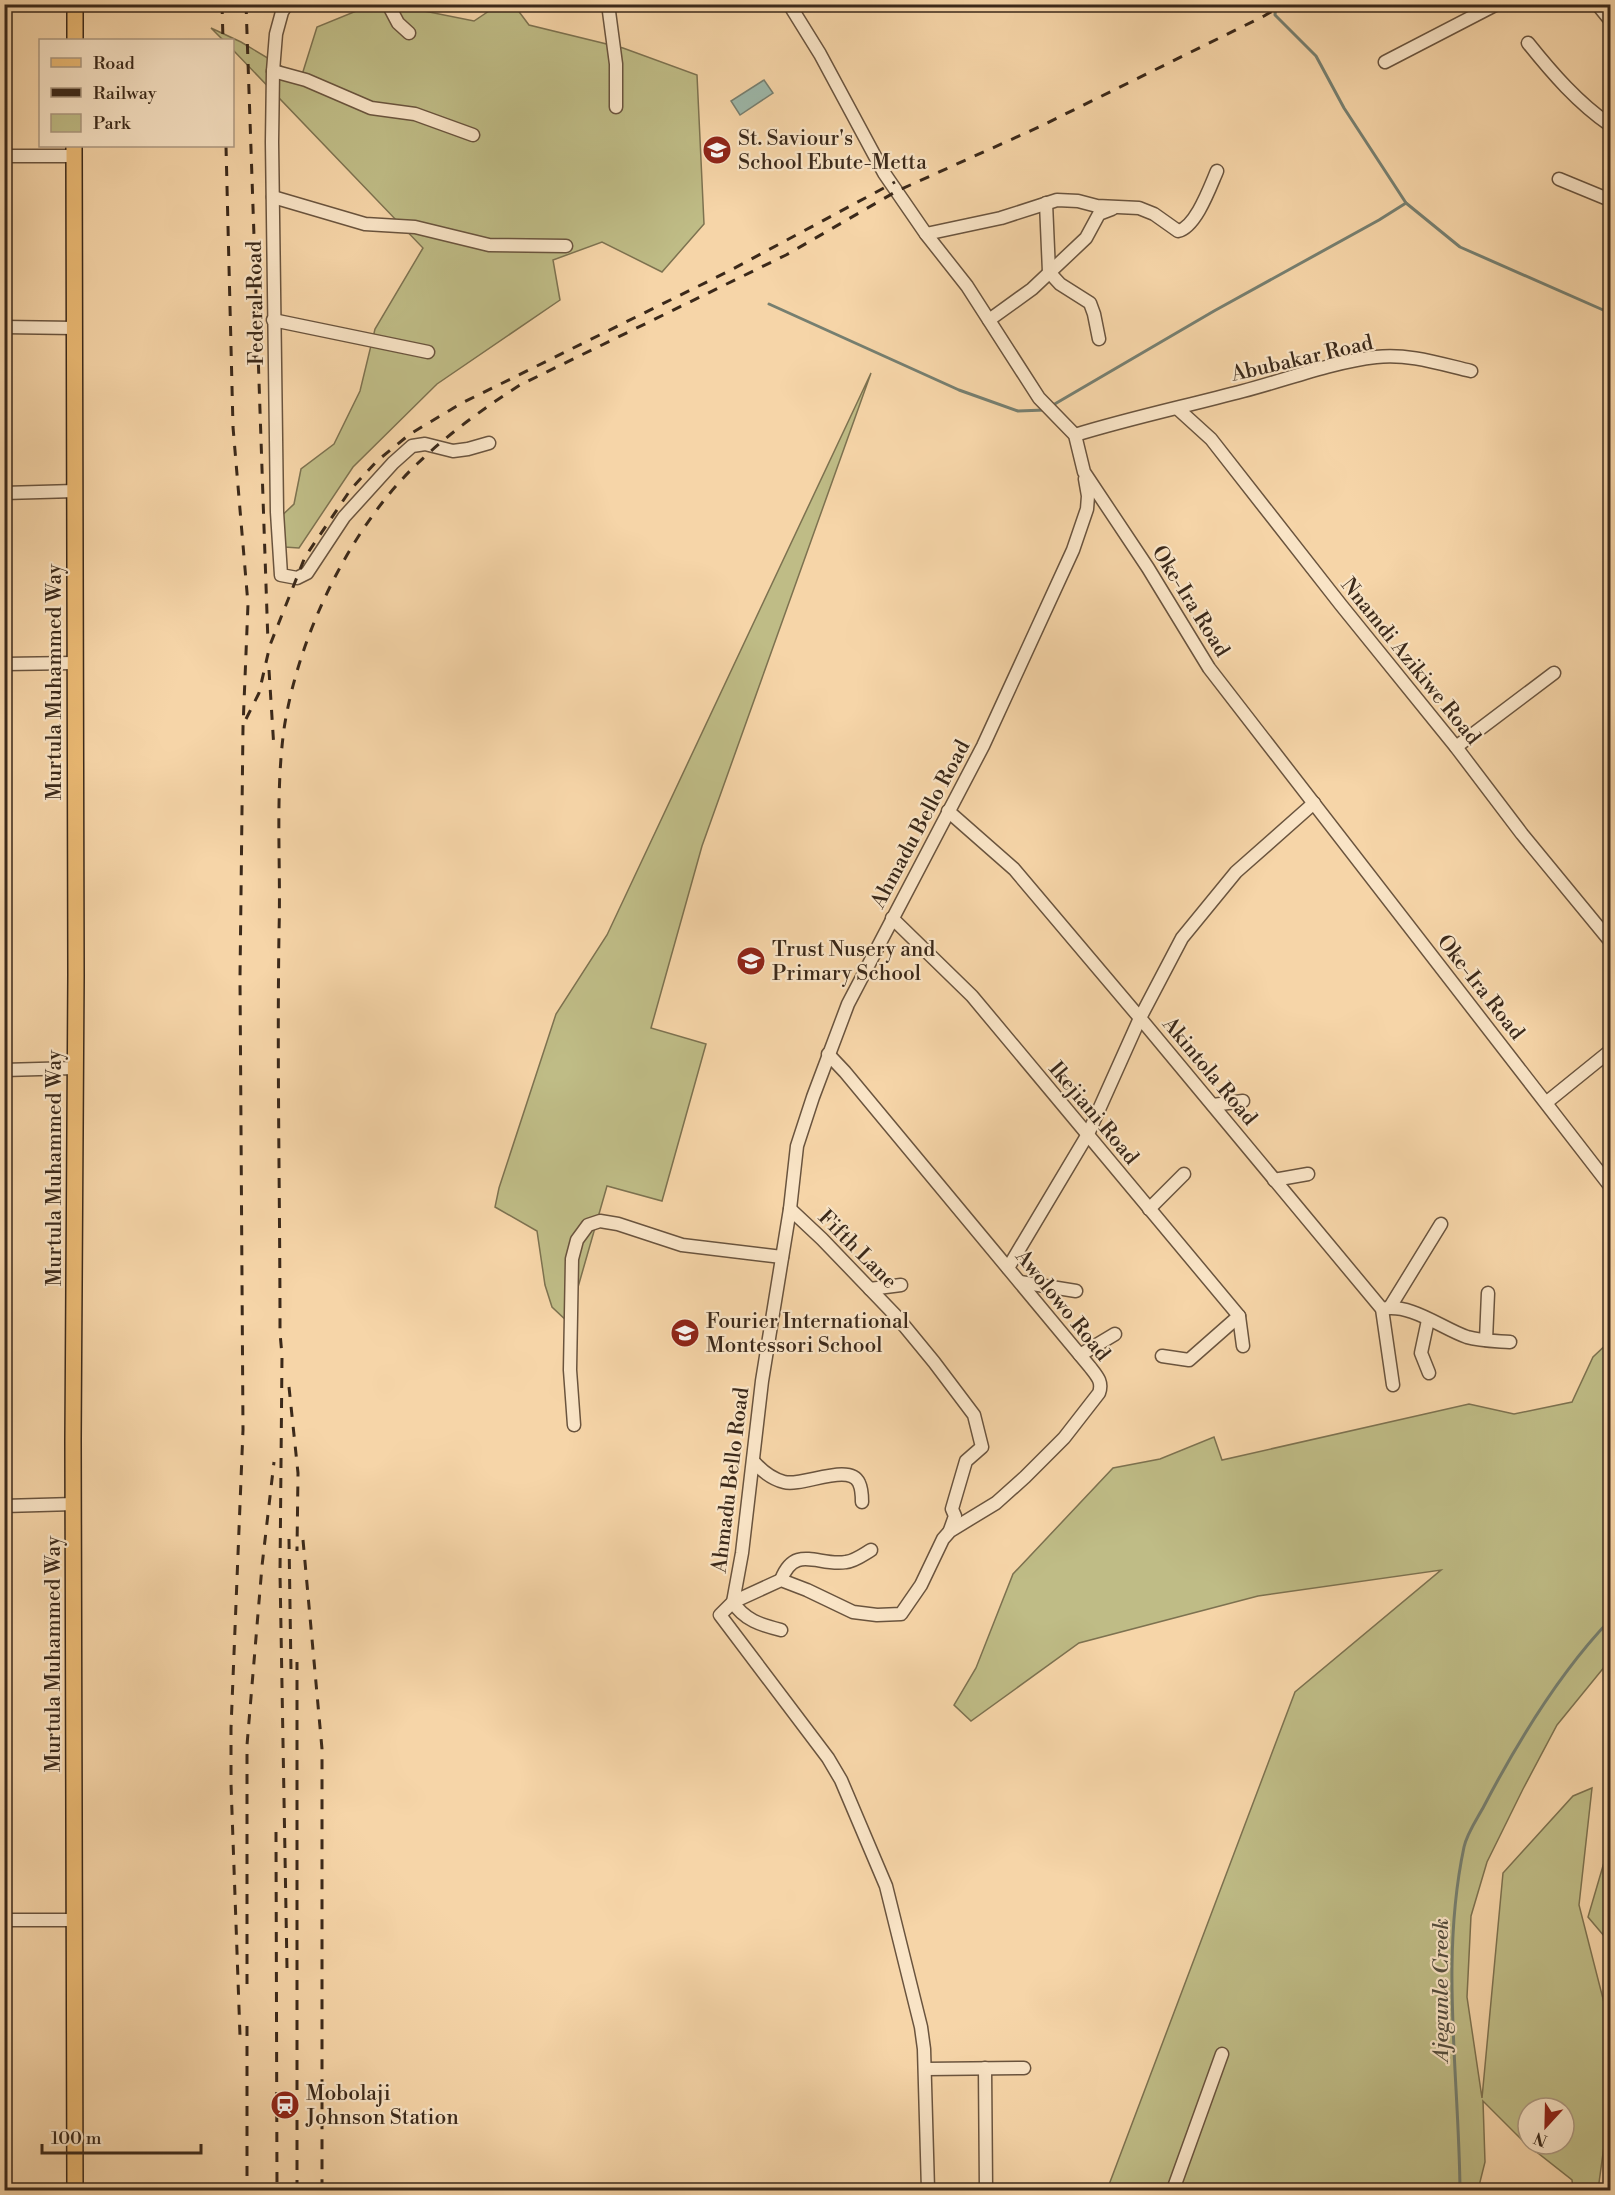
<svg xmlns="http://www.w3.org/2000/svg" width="1615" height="2195" viewBox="0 0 1615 2195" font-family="'Libre Bodoni',serif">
<rect width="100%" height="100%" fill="#f6d5a8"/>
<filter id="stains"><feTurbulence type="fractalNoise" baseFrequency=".00333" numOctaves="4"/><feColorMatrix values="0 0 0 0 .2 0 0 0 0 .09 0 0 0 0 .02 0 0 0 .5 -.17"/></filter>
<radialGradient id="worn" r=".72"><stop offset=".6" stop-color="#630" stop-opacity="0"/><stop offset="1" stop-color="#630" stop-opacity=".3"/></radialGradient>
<g fill="#bfbc86" stroke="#7d7250" stroke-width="1.5" fill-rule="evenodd">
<polygon points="371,5 394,5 474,21 498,5 514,5 529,25 623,48 697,75 704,224 662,272 602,242 553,260 560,300 437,384 353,467 299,548 284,547 272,525 294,504 301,469 334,444 360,391 375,329 423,248 233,50 232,40 223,40 211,28 241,42 301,78 317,27"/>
<polygon points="871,373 702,846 651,1028 706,1044 662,1201 607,1186 568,1322 552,1307 545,1285 537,1231 495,1207 499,1188 556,1014 607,935"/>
<path d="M1610 1341V1660L1557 1725 1523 1789 1487 1862 1471 1916 1467 1997 1482 2098 1503 1873 1573 1796 1592 1788 1579 1905 1610 2026V2122L1605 2139 1598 2190H1573L1572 2180 1524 2142 1483 2101 1485 2162 1478 2190H1107L1295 1692 1441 1570 1258 1596 1079 1643 971 1721 954 1705 976 1668 1013 1574 1113 1468 1160 1459 1214 1437 1222 1460 1469 1404 1514 1414 1572 1402 1593 1357ZM1528 2108H1564V2144H1528Z"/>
<polygon points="1610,1842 1610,1943 1588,1917"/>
</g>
<polygon fill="#9db8aa" stroke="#767f70" stroke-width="1.5" points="764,80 773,93 740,115 731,101"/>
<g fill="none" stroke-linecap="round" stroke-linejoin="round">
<g stroke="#767f70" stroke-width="3">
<polyline points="1276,4 1275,15 1316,56 1344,108 1406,203 1460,247 1610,313"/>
<polyline points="769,304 959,390 1018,411 1045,410"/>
<polyline points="1053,405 1214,311 1379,220 1406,203"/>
<path d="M1460 2190C1459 2076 1440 1960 1464 1847 1467 1833 1477 1819 1484 1806 1518 1741 1559 1673 1610 1620"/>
</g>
<g stroke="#6a543e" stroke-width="15">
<g id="minor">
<polyline points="287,4 282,12 276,34 273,71 272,142 277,512 281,575 297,578 307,573 344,517 393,463 412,446 425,444 453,451 468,449 489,443"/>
<polyline points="388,4 398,23 409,33"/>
<polyline points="608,4 616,64 616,107"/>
<polyline points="789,4 820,54 884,173 926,234 967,286 1039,398 1075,435 1084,472 1148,568 1209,668 1610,1186"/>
<polyline points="1597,4 1610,20"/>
<path d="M1528 43C1552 73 1578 103 1610 125"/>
<polyline points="1385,62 1497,4"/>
<polyline points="273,71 306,80 371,108 415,114 473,135"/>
<polyline points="4,156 74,156"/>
<polyline points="1559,179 1610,200"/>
<polyline points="273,197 365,224 415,227 489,245 566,246"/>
<polyline points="1046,203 1049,272 1060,284 1090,303 1094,314 1099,339"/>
<path d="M926 234 1001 218 1057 200 1078 201 1097 206 1139 208 1154 214 1178 231C1196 227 1210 187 1217 171"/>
<polyline points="273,320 428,352"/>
<polyline points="989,320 1032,289 1086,238 1099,214 1112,209"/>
<polyline points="4,327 75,328"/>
<polyline points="1178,409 1211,439 1341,605 1456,747 1522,834 1610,941"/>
<path d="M1075 435C1130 418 1187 406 1243 391 1286 380 1332 362 1376 357 1408 353 1441 364 1471 371"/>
<polyline points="4,493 75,491"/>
<polyline points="4,664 74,663"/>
<polyline points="1456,747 1554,673"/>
<polyline points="948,811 1014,869 1140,1018 1382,1309 1393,1385"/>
<polyline points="892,918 972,996 1239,1316 1243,1346"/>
<path d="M828 1054 845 1072 1090 1367C1097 1376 1103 1382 1099 1393L1064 1438 1025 1477 996 1503 950 1531 943 1539 921 1585 901 1614 877 1615 853 1612 807 1590 781 1580 733 1602 720 1615 828 1758 841 1780 886 1886 921 2027 924 2049 928 2190"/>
<polyline points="4,1070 74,1068"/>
<polyline points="1547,1102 1610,1051"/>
<polyline points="1213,1105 1243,1101"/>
<polyline points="1274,1180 1308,1174"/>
<polyline points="790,1209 822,1239 897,1317 934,1362 974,1415 982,1447 966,1461 954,1502 952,1509 955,1516 950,1530"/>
<polyline points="1149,1209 1184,1174"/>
<polyline points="1008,1268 1088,1134 1140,1018 1182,938 1236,872 1314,803"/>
<polyline points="1020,1282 1076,1291"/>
<polyline points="870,1289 901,1285"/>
<polyline points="1390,1307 1441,1224"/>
<path d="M1382 1309C1411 1303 1441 1328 1467 1337 1480 1341 1497 1341 1510 1342"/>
<polyline points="1428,1320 1421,1353 1429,1373"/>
<polyline points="1486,1340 1488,1293"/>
<polyline points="1080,1355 1115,1334"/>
<polyline points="1162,1356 1189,1360 1239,1316"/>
<polyline points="574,1425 570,1370 572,1259 577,1240 588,1225 600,1221 618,1224 682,1245 782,1257"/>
<path d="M754 1462C762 1471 772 1479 784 1482 802 1487 850 1462 859 1483 862 1489 862 1496 862 1502"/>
<polyline points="4,1506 74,1504"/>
<path d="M781 1580C795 1543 819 1567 846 1562 855 1561 864 1554 871 1550"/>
<path d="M781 1630C761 1625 744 1620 733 1602L742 1553 762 1381 790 1209 797 1146 813 1097 848 1004 983 746 1073 550 1087 509 1088 496 1085 479"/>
<polyline points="4,1920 75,1920"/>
<polyline points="985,2068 986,2190"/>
<polyline points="926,2069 1024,2068"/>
<polyline points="1173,2190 1222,2054"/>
</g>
</g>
<g stroke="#3b291a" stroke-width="18">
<g id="major">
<polyline points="75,40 75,4"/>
<polyline points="74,146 76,975 73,1440 75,2190"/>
</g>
</g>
<use href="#minor" stroke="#f9e4c6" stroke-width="12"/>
<use href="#major" stroke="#ebba74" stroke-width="15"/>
<g stroke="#3b291a" stroke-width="3" stroke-dasharray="10 10" stroke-linecap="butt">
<polyline points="222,4 223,40"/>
<polyline points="246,4 268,643"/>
<polyline points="226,146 233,427 248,604 243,727 240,978 243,1430 231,1728 231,1784 240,2036"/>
<polyline points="269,670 274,749"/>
<polyline points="246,719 259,693 270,645 305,557 351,489 377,461 410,434 462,403 729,271 895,182"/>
<polyline points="289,1387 298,1473 297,1551"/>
<polyline points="289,1539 291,1671"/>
<polyline points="303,1540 322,1749 322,2190"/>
<polyline points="276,1832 277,2190"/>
<path d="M287 1968 280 1573 282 1355 280 1333C280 1199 277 1066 279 932 281 865 275 796 284 729 298 637 349 529 417 464 448 434 484 408 520 385L786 255 897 191 1039 127 1264 16 1284 4"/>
<polyline points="247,1984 247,1745 262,1566 274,1462"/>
<polyline points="247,2026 247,2190"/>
<polyline points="297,2190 297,1662"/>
</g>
</g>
<defs>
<g id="school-disc" transform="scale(1.5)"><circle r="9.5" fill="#8f2418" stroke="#f9e4c6"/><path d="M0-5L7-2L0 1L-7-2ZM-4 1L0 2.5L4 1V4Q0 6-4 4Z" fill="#fff"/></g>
<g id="station-disc" transform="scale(1.5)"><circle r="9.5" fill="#8f2418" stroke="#f9e4c6"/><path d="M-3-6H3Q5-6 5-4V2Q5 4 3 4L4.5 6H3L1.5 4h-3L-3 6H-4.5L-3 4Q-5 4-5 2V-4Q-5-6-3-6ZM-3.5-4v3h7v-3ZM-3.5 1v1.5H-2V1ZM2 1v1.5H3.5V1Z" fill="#fff"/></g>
</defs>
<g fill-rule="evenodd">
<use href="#school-disc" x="717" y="150"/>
<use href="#school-disc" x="751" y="961"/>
<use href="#school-disc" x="685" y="1333"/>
<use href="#station-disc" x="285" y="2105"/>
</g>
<g text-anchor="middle" stroke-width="4.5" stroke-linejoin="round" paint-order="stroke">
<g font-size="21" fill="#3b291a" stroke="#f9e4c6" text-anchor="start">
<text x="738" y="145">St. Saviour's<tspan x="738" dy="24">School Ebute-Metta</tspan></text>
<text x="772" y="956">Trust Nusery and<tspan x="772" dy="24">Primary School</tspan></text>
<text x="706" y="1328">Fourier International<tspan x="706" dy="24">Montessori School</tspan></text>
<text x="306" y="2100">Mobolaji<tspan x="306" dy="24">Johnson Station</tspan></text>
</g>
<g font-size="21" fill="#3b291a" stroke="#f9e4c6">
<text transform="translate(255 303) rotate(-91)" y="7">Federal Road</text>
<text transform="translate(1302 358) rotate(-13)" y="7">Abubakar Road</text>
<text transform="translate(1191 601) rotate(58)" y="7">Oke-Ira Road</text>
<text transform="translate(1411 661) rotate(51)" y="7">Nnamdi Azikiwe Road</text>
<text transform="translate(54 682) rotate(-90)" y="7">Murtula Muhammed Way</text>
<text transform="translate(920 824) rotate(-62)" y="7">Ahmadu Bello Road</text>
<text transform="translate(1481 987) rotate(52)" y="7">Oke-Ira Road</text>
<text transform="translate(1210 1071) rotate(50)" y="7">Akintola Road</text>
<text transform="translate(1094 1113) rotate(50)" y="7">Ikejiani Road</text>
<text transform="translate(54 1168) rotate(-90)" y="7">Murtula Muhammed Way</text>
<text transform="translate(858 1249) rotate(45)" y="7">Fifth Lane</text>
<text transform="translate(1063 1305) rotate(51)" y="7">Awolowo Road</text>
<text transform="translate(730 1480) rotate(-83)" y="7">Ahmadu Bello Road</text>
<text transform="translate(53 1654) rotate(-90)" y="7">Murtula Muhammed Way</text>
</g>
<g font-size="22" font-style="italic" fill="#544d3e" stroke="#f9e4c6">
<text transform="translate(1440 1990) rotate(-90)" y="8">Ajegunle Creek</text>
</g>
</g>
<rect width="1615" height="2195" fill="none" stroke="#f6d5a8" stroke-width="24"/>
<rect x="6" y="6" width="1603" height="2183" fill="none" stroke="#3b291a" stroke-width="3"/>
<rect x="12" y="12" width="1591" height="2171" fill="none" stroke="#3b291a" stroke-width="1.5"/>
<rect x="39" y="39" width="195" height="108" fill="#f9e4c6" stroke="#ad9981" stroke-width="1.5"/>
<rect x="51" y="58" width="30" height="9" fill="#ebba74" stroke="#ad9981" stroke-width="1.5"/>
<text x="93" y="69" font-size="18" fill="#3b291a">Road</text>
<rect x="51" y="88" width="30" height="9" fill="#3b291a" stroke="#ad9981" stroke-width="1.5"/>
<text x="93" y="99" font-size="18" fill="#3b291a">Railway</text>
<rect x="51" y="114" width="30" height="18" fill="#bfbc86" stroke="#ad9981" stroke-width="1.5"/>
<text x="93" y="129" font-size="18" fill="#3b291a">Park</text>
<g transform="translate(1546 2126) rotate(202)"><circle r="28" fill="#f9e4c6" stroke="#ad9981" stroke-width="1.5"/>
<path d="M0-4.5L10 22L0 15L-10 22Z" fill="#8f2418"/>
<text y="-9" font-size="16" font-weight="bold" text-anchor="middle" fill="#3b291a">N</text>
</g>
<path d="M42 2144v9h159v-9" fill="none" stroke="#3b291a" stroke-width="3"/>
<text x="51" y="2144" font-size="18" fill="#3b291a" stroke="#f9e4c6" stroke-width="4.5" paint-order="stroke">100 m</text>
<rect width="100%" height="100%" filter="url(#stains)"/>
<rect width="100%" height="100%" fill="url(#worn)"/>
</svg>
